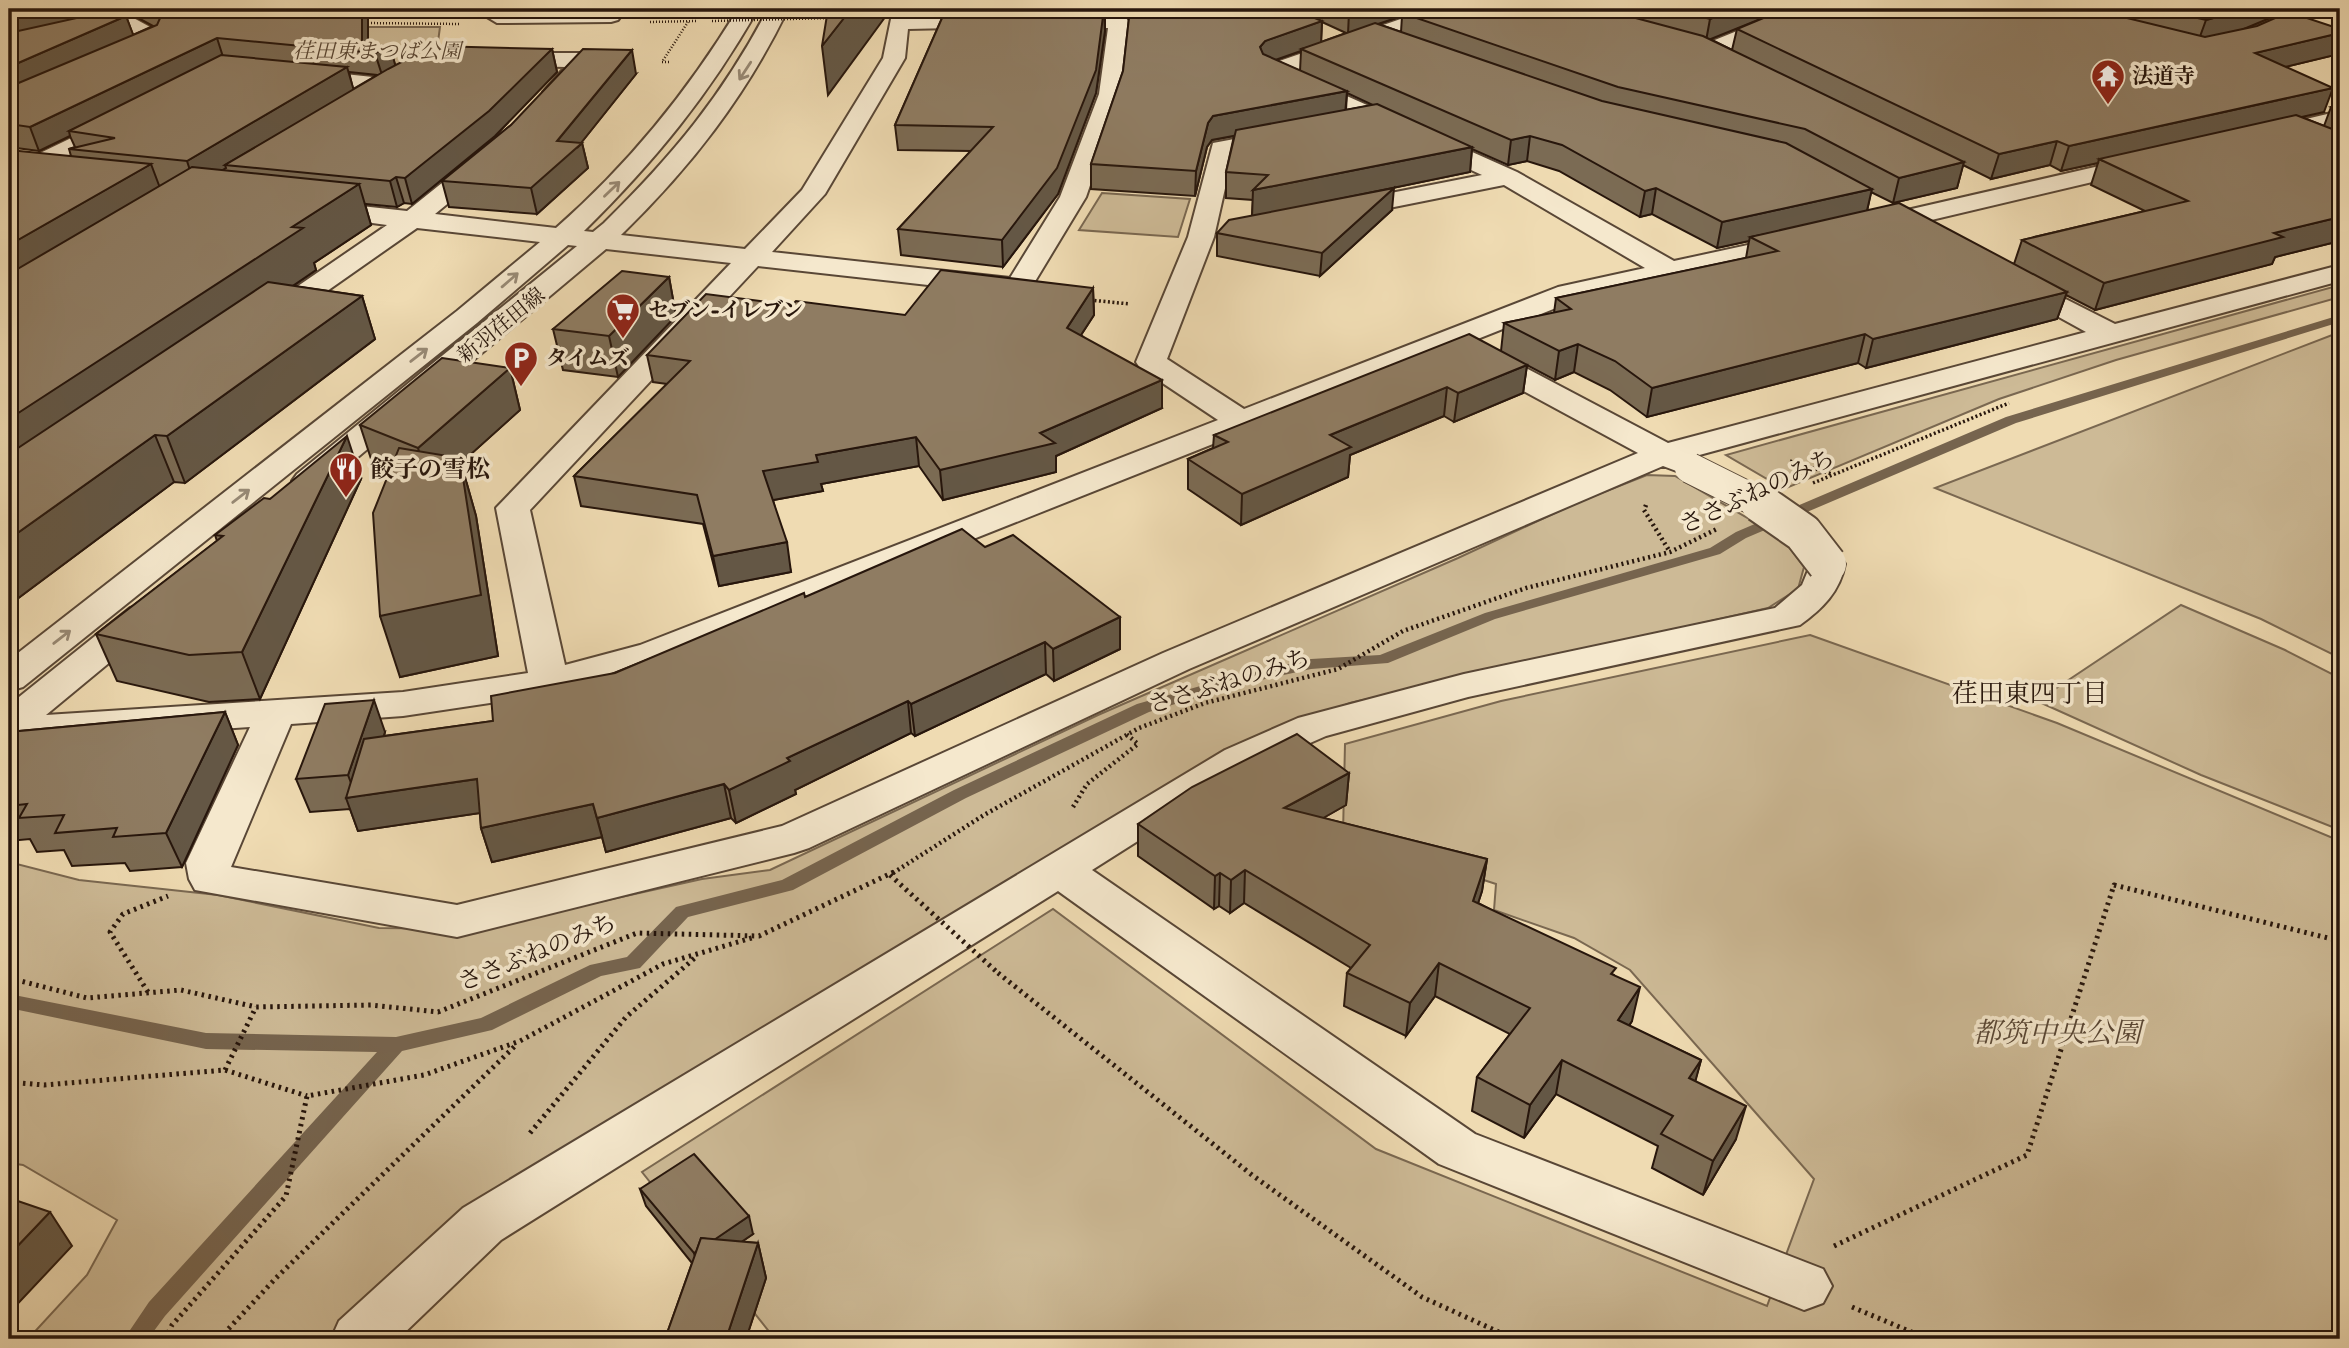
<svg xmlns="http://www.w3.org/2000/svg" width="2349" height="1348" viewBox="0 0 2349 1348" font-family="'IM FELL English','Noto Serif JP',serif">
<rect width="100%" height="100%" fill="#efdbb2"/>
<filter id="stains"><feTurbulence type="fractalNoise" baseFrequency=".00286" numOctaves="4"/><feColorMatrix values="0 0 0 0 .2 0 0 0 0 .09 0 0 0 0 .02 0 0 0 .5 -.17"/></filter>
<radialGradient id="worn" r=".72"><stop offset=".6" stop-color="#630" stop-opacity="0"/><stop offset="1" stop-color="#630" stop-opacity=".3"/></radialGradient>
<g fill="#cdba96" stroke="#7a6851" stroke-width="2">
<polygon points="307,27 440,27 438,42 389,73 373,77 236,62"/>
<polygon points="1102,193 1190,199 1178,237 1079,230"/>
<polygon points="2340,285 2340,297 2116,360 1999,399 1784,489 1726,455"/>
<polygon points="2340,332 2340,658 2261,619 1935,488"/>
<polygon points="1647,475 1675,476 1782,538 1804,567 1798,589 1768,608 1350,703 1227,751 426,1247 335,1339 28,1339 87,1275 117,1220 23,1165 9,1163 9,862 79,880 218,895 379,928 477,929 702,879 770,870 1098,715 1458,558 1581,501"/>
<polygon points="2181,605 2285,650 2340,678 2340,830 2201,775 2037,701"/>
<polygon points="1810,635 2057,723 2340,841 2340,1339 775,1339 642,1172 1053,909 1376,1149 1767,1306 1814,1179 1630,970 1574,938 1494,910 1496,884 1343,834 1345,744 1501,701"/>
</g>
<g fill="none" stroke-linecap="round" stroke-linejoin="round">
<polygon fill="#76644e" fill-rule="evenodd" points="2340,315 2340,322 2016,423 1746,538 1720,554 1495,619 1388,663 1311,669 1234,686 1149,712 966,798 793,890 688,917 640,968 601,976 492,1030 402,1051 165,1316 148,1339 124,1339 149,1302 377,1052 206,1049 9,1008 9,994 206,1033 396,1037 481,1018 590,965 627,957 676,907 782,880 954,790 1137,704 1225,679 1311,659 1380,655 1485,613 1710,548 1736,532 2006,417"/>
<g stroke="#594736" stroke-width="4">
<g id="minor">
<polygon points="489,9 626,9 618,20 611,22 497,23 487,17"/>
<path d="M738 9H758C708 96 656 160 584 231L593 232 604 223C674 154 722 96 768 9H788C746 96 691 167 621 235L745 249 802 190 883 58 891 19 990 17 1000 23 997 27 908 29 905 58 825 194 772 252 1010 278 1060 197 1099 94 1108 28H1054L1047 26 1044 22 1047 18H1126L1129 22 1121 94 1086 197 1028 293 1018 295 758 266 530 510 565 665 640 645 1218 420 1140 368 1136 362 1188 237 1213 143 1283 130 1291 132 1295 137 1291 142 1233 153 1214 237 1167 359 1244 409 1558 287 1645 268 1504 185 1344 217 1335 214 1331 209 1335 204 1482 175 1265 76 1262 71 1265 66 1415 14 1439 9H1483L1480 13 1426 23 1293 72 1517 172 1674 261 1799 234 1808 236 1812 242 1808 248 1799 250 1576 300 666 661 549 694 403 716 291 724 231 867 457 905 782 826 1163 653 1638 453 1468 361 1464 355 1468 349 1479 346 1490 349 1668 443 2086 332 2006 288 2002 282 2006 276 2016 274 2115 324 2340 265V281L1692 457 1695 462 1691 469 1679 472 1663 466 1189 669 809 848 794 853 457 937 195 890 189 879 186 863 250 727 9 743V705L130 608 143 605 156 608 161 616 156 624 46 715 403 692 528 673 496 508 731 263 606 249 321 488 309 491 297 488 292 481 297 474 577 246 568 245 477 323 23 687 9 691V660L457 311 540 242 417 228 280 324 270 327 260 324 256 318 260 312 387 225 306 214 302 209 306 204 315 201 407 211 478 154H496L499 159 496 164 435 214 556 228C629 164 688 91 738 9Z"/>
<polygon points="1791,9 1818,9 1815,13 1726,51 1751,67 1748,72 1732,72 1697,51 1700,46"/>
<polygon points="2297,9 2324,9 2321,13 2260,41 2244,41 2241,36 2244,31"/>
<polygon points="128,15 163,34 166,39 163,44 131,59 115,59 112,54 140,38 125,28 9,54 9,42"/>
<polygon points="501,53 583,53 594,60 562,97 554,99 543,92 565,67 493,65 490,60"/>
<polygon points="412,64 420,66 423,71 420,76 385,92 298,83 287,76 298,69 382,78"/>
<polygon points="2340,111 2340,125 2267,142 2259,140 2255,135 2259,130"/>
<polygon points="121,114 129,116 133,121 129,126 9,185 9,168"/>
<polygon points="2147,155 2156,157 2159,162 2156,167 1868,235 1859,233 1855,227 1859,221 1868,219"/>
<path d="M1827 553 1840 556 1845 564C1840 592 1822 609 1800 625L1468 697 1326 736 1253 768 1092 870 1475 1134 1823 1269 1832 1286 1823 1303 1804 1310 1439 1164 1058 891 501 1240 398 1339H331L339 1321 463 1208 1225 750 1298 718 1464 674 1775 608 1802 585 1814 556Z"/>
</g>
</g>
<g stroke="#27160c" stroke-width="2.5" stroke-dasharray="1 2" stroke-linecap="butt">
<polyline points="818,19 820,9"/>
<polyline points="650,22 697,21"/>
<polyline points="365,23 461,24"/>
<polyline points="669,62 662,62 688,22"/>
</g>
<g stroke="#27160c" stroke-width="3.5" stroke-dasharray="2 2.5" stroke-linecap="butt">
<polyline points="1090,300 1130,304"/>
<polyline points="1790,461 1832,474"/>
<polyline points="1813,483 2009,403"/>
</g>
<g stroke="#27160c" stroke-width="4.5" stroke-dasharray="2 3.5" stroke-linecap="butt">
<polyline points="1646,505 1644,510 1670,552"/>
<polyline points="1073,807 1087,784 1138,744 1126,734"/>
<polyline points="893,873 984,815 1139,728 1205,703 1338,669 1403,631 1526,588 1670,552 1717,529"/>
</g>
<g stroke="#27160c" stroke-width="5" stroke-dasharray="2.5 4.5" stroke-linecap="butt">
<polyline points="998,973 1252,1175 1422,1297 1514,1339"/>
<polyline points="9,978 87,998 181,990 256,1007 371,1005 438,1012 637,933 759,936 896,871"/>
<polyline points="148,992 110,932 123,914 168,896"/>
<polyline points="225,1070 256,1007"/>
<polyline points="9,1082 44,1085 225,1070 307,1096"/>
<polyline points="530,1133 626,1017 696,957"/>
<polyline points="1834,1246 2027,1155 2114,885 2340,941"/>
<polyline points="1852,1307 1928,1339"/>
<polyline points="165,1339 172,1325 286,1196 307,1096 424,1075 520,1041 663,964 755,937"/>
<polyline points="219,1339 276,1278 517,1044"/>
</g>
<use href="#minor" fill="#f5e8cd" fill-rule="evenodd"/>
<g stroke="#594736" stroke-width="32" stroke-linecap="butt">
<polyline id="minor-bridge-far1" points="1690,468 1764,505"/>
</g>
<g stroke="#594736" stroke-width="42" stroke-linecap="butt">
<polyline id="minor-bridge" points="1760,503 1803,533 1827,564"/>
</g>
<g stroke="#27160c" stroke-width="2.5" stroke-dasharray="1 2" stroke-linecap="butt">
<polyline points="881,17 898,17"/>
<polyline points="712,21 830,18"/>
</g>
<polyline stroke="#27160c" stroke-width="5" stroke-dasharray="2.5 4.5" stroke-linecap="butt" points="890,875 998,973"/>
<use href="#minor-bridge-far1" stroke="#f5e8cd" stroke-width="30"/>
<use href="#minor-bridge" stroke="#f5e8cd" stroke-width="38"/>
</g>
<g fill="#7b6b54" stroke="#27160c" stroke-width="2" fill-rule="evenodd">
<path d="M9 9H368V46H390L395 65 552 49 557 72 495 136 412 204 404 203 397 207 365 204 371 225 314 263 316 270 293 286 362 296 375 339 185 483 174 482 9 605 71 156 69 149 75 147 70 136 39 151 9 147ZM127 12 153 26 133 35 126 16 123 13ZM349 72 377 75 353 89Z"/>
<path d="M946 9H2291L2243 29H2340V50L2339 54 2285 67 2324 112 2301 117 2324 126 2331 107 2340 105V241L2275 257 2272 264 2095 310 2066 295 2057 319 1866 368 1858 363 1647 417 1610 390 1574 372 1555 380 1527 365 1523 393 1454 422 1444 416 1350 455 1348 477 1241 525 1188 489V459L1213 448 1214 435 1501 351 1504 323 1554 313 1556 298 1746 258 1749 241 1717 248 1652 214 1640 217 1559 171 1527 161 1508 165 1472 149 1470 172 1354 196 1392 210 1320 276 1217 256V233L1252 216 1253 200 1226 198V172L1234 136 1212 140 1207 147 1195 196 1091 189V164L1123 71 1129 18 1128 16H1105V31L1096 93 1058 194 1003 267 901 255 898 229 971 151 898 150 895 125ZM1402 16 1401 32 1378 24ZM1765 17 1737 29 1732 50 1710 39ZM1322 22 1346 33 1321 42ZM1301 51 1300 71 1275 60ZM1347 93 1373 105 1346 110ZM2098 163 2091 185 2145 211 2022 240 2014 264 1867 211 1871 192 1893 203 1957 188 1963 165 1991 179 2050 165 2061 171Z"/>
<polygon points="636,74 581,143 582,143 588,168 537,214 449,207 442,181 511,125"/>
<polygon points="669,277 676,316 618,377 563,370 553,329"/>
<polygon points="1093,288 1094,315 1081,335 1162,408 1056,456 1056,472 943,500 919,466 821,484 823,491 773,500 791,572 719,586 703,524 581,506 574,476 667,384 653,382 647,355 905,315"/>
<polygon points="510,368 520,410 461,463 476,516 498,656 400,677 388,474 374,468 360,425"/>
<polygon points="361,479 260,699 209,702 117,681 96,634 217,541 215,535 270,499"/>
<polygon points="985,547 1120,617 1120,649 1054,681 1046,674 915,736 911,733 795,790 796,794 736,823 731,818 606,852 602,837 492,862 481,828 480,813 358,831 350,809 310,812 296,779 385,732 384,736 493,721 805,597"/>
<polygon points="225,712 238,745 182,867 130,871 125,863 72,866 64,850 37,852 30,839 9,841 9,732"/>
<polygon points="1349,773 1346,805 1323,818 1487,859 1482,891 1478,903 1614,975 1632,1021 1629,1026 1701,1060 1695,1081 1736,1139 1703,1195 1652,1168 1658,1146 1556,1094 1524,1138 1472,1111 1477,1077 1510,1034 1435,996 1406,1036 1344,1006 1347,973 1351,968 1244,903 1230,913 1219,906 1214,909 1138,856 1138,824"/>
<polygon points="640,1189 753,1234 741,1242 758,1243 766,1278 746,1339 665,1339 692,1263 646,1206"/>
</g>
<g fill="#645745" stroke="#27160c" stroke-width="2">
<polygon points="42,9 126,9 127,12 9,40 9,16"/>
<polygon points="362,9 368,9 368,52 362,45"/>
<polygon points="851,9 891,9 828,95 822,46"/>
<polygon points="1104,9 1105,31 1096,93 1058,194 1003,267 1002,240"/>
<polygon points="1360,9 1421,9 1402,13 1402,16 1348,34 1349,12"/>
<polygon points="1735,9 1785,9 1706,41 1710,19"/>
<polygon points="2247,9 2291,9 2232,34 2198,42 2206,20"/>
<polygon points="126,16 134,37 9,94 9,67"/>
<polygon points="1322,21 1321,44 1301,49 1301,51 1264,64 1260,47 1265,41"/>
<polygon points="2340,33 2340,50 2339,54 2247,76 2255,53"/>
<polygon points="217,38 224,60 69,131 70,136 39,151 30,127"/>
<polygon points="390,46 396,68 382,75 375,53"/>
<polygon points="552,49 557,72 495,136 412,204 405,178"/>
<polygon points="632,50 636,74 577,148 582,143 588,168 537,214 531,188 557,141"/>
<polygon points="347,67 354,91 225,165 226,168 195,186 187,161"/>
<polygon points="2333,88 2324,112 2103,161 2099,159 2098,163 2061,171 2069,146"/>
<polygon points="1347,91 1345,115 1212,140 1207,147 1195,196 1196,171 1208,123 1213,116"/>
<polygon points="1530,136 1527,161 1508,165 1511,140"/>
<polygon points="2057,141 2050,165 1991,179 1999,154"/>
<polygon points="1472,147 1470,172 1252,217 1253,190"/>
<polygon points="1964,162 1957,188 1893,203 1899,178"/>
<polygon points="151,164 166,204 9,298 9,245"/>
<polygon points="396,177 404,203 397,207 390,181"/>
<polygon points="359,184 371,225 314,263 316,270 9,480 9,419 292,227"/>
<polygon points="1394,188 1392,210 1320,276 1322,253"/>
<polygon points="1656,188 1652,214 1640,217 1645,191"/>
<polygon points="1872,189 1866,215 1750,237 1749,241 1717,248 1722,222"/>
<polygon points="2340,217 2340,241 2275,257 2272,264 2095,310 2104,283 2274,233"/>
<polygon points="669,277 676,316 618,377 609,336"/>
<polygon points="1093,288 1094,315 1068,355 1067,328"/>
<polygon points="2067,292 2057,319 1866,368 1873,339"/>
<polygon points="362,296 375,339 185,483 167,436"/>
<polygon points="1865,334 1858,363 1647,417 1652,388"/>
<polygon points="1578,344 1574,372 1555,380 1559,351"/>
<polygon points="1527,365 1523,393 1454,422 1458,393"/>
<polygon points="510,368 520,410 461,463 476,516 498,656 400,677 380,616 430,491 418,448"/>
<polygon points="1162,380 1162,408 1056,456 1056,472 943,500 940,470 1040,433"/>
<polygon points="1447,387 1444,416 1350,455 1348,477 1241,525 1242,494 1330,435"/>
<polygon points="155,435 174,482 9,605 9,539"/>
<polygon points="347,436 361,479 260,699 242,652"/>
<polygon points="916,437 919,466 821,484 823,491 768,501 763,471 816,455"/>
<polygon points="787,542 791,572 719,586 713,556"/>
<polygon points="1120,617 1120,649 1054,681 1053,649"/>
<polygon points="1045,642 1046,674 915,736 911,704"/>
<polygon points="374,700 385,732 365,795 477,779 487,812 358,831 346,798 356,796 348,775"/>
<polygon points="908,701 911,733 795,790 796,794 736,823 729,790 787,758"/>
<polygon points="225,712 238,745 182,867 166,833"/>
<polygon points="1349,773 1346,805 1283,841 1284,808"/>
<polygon points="724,784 731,818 606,852 597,818"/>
<polygon points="593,804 602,837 492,862 481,828"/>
<polygon points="1487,859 1482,891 1468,934 1473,901"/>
<polygon points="1245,870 1244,903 1230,913 1231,880"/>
<polygon points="1220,873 1219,906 1214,909 1215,876"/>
<polygon points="1439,963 1435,996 1406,1036 1410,1003"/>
<polygon points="1640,987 1632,1021 1610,1053 1618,1020"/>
<polygon points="1562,1060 1556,1094 1524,1138 1530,1105"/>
<polygon points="1701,1060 1692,1094 1689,1078"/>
<polygon points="1746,1106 1736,1139 1703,1195 1713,1161"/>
<polygon points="50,1212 72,1246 9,1313 9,1255"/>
<polygon points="749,1216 753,1234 699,1271 694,1253"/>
<polygon points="758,1243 766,1278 746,1339 726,1339"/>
</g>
<g fill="#8f7c62" stroke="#27160c" stroke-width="2">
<polygon points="9,9 42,9 9,16"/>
<polygon points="117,9 126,16 9,67 9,33"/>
<polygon points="154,9 362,9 362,45 390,46 375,53 217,38 30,127 9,124 9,87 157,25 161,16 157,10"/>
<polygon points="828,9 851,9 822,46"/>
<polygon points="946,9 1104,9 1096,70 1057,168 1002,240 898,229 993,127 895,125"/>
<polygon points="1130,9 1293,9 1322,21 1265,41 1260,47 1263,54 1347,91 1213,116 1208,123 1196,171 1091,164 1123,71"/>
<polygon points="1342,9 1360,9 1349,12"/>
<polygon points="1414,9 1602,9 1703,36 1964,162 1899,178 1805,129 1618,87 1402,13"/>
<polygon points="1670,9 1735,9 1710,19"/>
<polygon points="1785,9 2090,9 2205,37 2257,26 2289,12 2340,29 2340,33 2255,53 2333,88 2069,146 2057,141 1999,154 1737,29"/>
<polygon points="2159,9 2247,9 2206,20"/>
<polygon points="1375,23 1602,101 1786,143 1872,189 1722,222 1656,188 1645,191 1562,145 1530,136 1511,140 1301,49"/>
<polygon points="432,46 552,49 489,111 405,178 396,177 390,181 225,165 388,69"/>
<polygon points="583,49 632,50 557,141 582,143 531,188 442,181 511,125"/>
<polygon points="221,55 347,67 187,161 69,149 115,138 69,131"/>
<polygon points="1377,104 1472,147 1253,190 1268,175 1226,172 1236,130"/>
<polygon points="2340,105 2340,111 2331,107"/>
<polygon points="2296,115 2340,132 2340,217 2274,233 2283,237 2104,283 2022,240 2188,201 2099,159"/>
<polygon points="9,150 151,164 9,245"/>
<polygon points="192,167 359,184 292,227 303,228 9,419 9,274"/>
<polygon points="1394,188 1322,253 1217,233 1229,220"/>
<polygon points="1899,203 2067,292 1873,339 1865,334 1652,388 1615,361 1578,344 1559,351 1504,323 1571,309 1556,298 1778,251 1750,237"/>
<polygon points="941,270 1093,288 1067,328 1162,380 1040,433 1055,443 940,470 916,437 816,455 818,462 763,471 787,542 713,556 697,495 574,476 690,361 647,355 706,294 792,305 796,301 905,315"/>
<polygon points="622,271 669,277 609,336 553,329"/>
<polygon points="268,282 362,296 167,436 155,435 9,539 9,454"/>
<polygon points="1469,334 1527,365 1458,393 1447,387 1330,435 1351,447 1242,494 1188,459 1228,442 1214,435"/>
<polygon points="442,358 510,368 418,448 360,425"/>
<polygon points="347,436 242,652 189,655 96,634 223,536 215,535 264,498 270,499"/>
<polygon points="399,448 460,458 481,595 380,616 373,513"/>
<polygon points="962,529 985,547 1013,535 1120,617 1053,649 1045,642 911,704 908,701 787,758 790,761 729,790 724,784 597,818 593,804 481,828 477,779 346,798 364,739 493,721 491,696 615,673 804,593 805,597"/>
<polygon points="374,700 348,775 296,779 325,704"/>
<polygon points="225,712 166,833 113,837 117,828 55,833 64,815 19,818 27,804 9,806 9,732"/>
<polygon points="1297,734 1349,773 1284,808 1487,859 1473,901 1616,968 1611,974 1640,987 1618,1020 1701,1060 1689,1078 1746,1106 1713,1161 1661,1134 1673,1116 1562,1060 1530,1105 1477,1077 1530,1008 1439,963 1410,1003 1347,973 1370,945 1245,870 1231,880 1220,873 1215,876 1138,824 1192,787"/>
<polygon points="694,1154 749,1216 714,1240 701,1238 696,1252 694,1253 640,1189"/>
<polygon points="9,1198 50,1212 9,1255"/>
<polygon points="701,1238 758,1243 726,1339 665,1339"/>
</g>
<defs><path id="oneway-shaft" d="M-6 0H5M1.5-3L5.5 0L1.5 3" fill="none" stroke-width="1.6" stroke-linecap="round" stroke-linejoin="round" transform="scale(1.75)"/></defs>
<g stroke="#988a76">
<use href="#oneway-shaft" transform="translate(745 71) rotate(123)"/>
<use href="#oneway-shaft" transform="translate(612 189) rotate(-44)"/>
<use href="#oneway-shaft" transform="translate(510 280) rotate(-41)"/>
<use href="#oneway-shaft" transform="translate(419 355) rotate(-38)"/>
<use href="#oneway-shaft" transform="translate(241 496) rotate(-38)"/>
<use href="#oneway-shaft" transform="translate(62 637) rotate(-38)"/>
</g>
<defs>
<g id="temple-pin" transform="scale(1.75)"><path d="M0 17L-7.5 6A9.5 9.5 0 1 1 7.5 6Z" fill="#8f2418" stroke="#f5e8cd"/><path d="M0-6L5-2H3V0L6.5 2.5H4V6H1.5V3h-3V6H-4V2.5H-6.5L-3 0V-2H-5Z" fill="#fff"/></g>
<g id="supermarket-pin" transform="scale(1.75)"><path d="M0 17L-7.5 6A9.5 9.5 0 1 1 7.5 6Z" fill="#8f2418" stroke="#f5e8cd"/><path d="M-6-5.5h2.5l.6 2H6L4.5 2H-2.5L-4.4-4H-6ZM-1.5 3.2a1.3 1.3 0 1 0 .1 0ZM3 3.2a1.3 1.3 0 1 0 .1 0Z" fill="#fff"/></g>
<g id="parking-pin" transform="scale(1.75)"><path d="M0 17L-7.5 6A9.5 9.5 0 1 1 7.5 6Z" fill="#8f2418" stroke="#f5e8cd"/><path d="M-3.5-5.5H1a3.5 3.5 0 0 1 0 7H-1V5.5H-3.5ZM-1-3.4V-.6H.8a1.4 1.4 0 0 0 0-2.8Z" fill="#fff"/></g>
<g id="restaurant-pin" transform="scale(1.75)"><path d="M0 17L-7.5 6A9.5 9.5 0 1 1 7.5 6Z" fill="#8f2418" stroke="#f5e8cd"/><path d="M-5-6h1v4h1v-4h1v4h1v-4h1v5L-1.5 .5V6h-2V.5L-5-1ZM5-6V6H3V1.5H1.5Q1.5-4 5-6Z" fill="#fff"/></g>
</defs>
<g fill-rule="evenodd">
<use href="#temple-pin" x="2108" y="76"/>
<use href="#supermarket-pin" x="623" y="310"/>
<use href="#parking-pin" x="521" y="358"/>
<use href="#restaurant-pin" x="346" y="469"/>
</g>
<g text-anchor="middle" stroke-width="7" stroke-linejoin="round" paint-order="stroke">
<g font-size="21" font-style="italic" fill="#594735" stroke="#f5e8cd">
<text x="377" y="58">荏田東まつば公園</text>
</g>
<g font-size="21" font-weight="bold" fill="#27160c" stroke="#f5e8cd" text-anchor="start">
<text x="2132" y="83">法道寺</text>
<text x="648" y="317">セブン-イレブン</text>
<text x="546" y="365">タイムズ</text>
</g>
<g font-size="21" fill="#27160c" stroke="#f5e8cd">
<text transform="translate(501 325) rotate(-39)" y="7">新羽荏田線</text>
</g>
<g font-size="24" font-weight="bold" fill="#27160c" stroke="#f5e8cd" text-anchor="start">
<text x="370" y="477">餃子の雪松</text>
</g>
<g font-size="24" fill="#27160c" stroke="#f5e8cd">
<text transform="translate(1757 491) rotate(-25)" y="8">ささぶねのみち</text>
<text transform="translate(1229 681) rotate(-17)" y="8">ささぶねのみち</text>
<text transform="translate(537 952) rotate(-22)" y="8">ささぶねのみち</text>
</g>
<g font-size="26" fill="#27160c" stroke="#f5e8cd">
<text x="2030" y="702">荏田東四丁目</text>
</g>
<g font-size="28" font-style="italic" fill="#594735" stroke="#f5e8cd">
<text x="2057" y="1042">都筑中央公園</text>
</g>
</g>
<rect width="2349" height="1348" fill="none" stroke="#efdbb2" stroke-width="35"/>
<rect x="10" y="10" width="2328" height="1327" fill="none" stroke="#27160c" stroke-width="3.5"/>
<rect x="18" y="18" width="2314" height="1313" fill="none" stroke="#27160c" stroke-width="2"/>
<rect width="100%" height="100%" filter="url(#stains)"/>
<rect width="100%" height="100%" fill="url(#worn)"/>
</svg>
